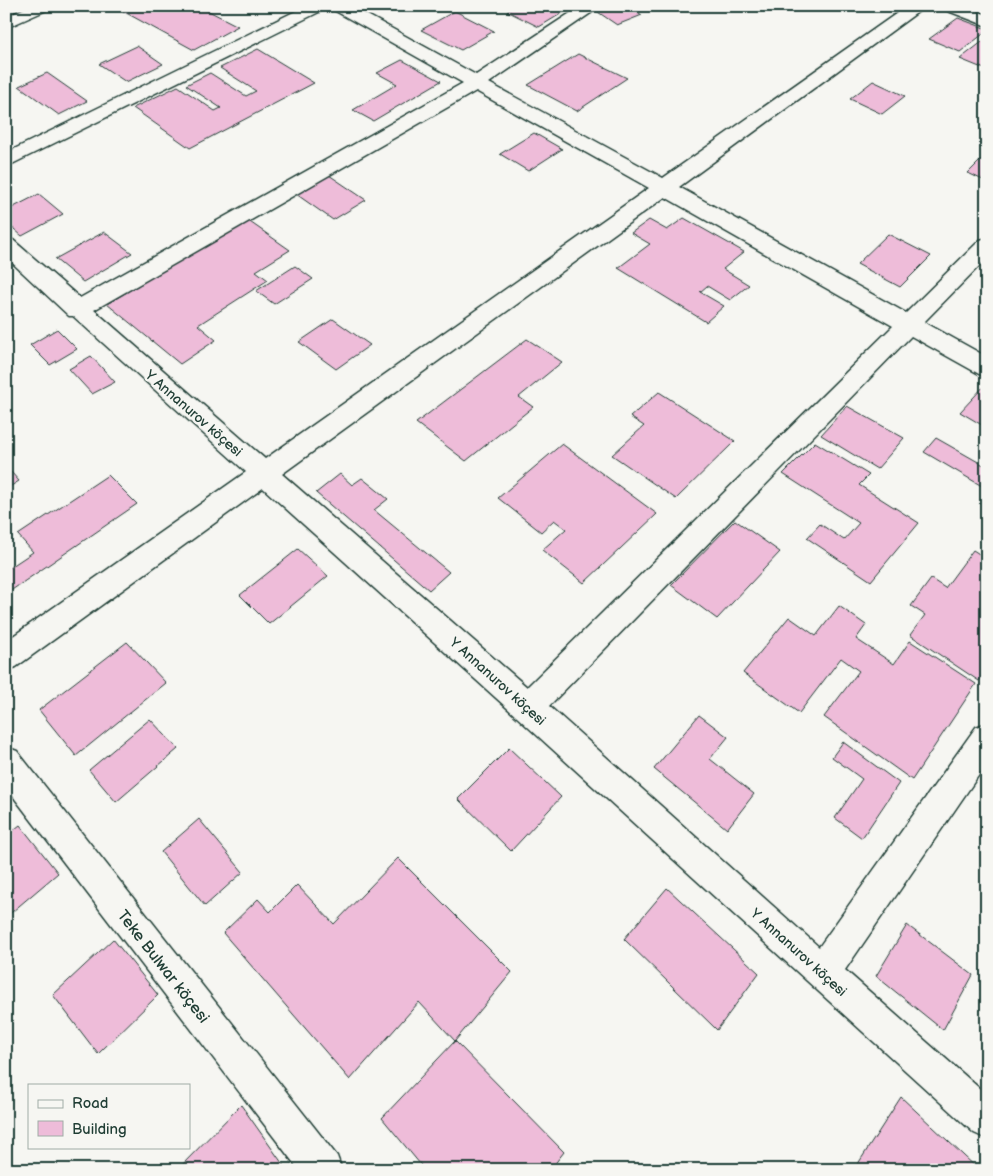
<svg xmlns="http://www.w3.org/2000/svg" width="993" height="1176" viewBox="0 0 993 1176" font-family="'Balsamiq Sans',sans-serif">
<rect width="100%" height="100%" fill="#f6f6f2"/>
<filter id="ink" filterUnits="userSpaceOnUse"><feTurbulence type="fractalNoise" baseFrequency=".02" numOctaves="2"/><feDisplacementMap in="SourceGraphic" scale="10" xChannelSelector="R" yChannelSelector="G"/><feConvolveMatrix kernelMatrix="1 2 1 2 8 2 1 2 1" color-interpolation-filters="sRGB"/></filter>
<g filter="url(#ink)">
<g fill="#eebcd9" stroke="#1f3d34">
<polygon points="124,6 199,6 238,26 194,50 119,9"/>
<polygon points="516,6 574,6 539,27 507,11"/>
<polygon points="597,6 629,6 642,15 617,25 592,8"/>
<polygon points="455,11 494,31 461,50 421,30"/>
<polygon points="958,18 987,29 987,31 960,52 929,39"/>
<polygon points="987,38 987,70 960,59"/>
<polygon points="137,46 163,64 126,82 99,64"/>
<polygon points="258,49 314,83 190,148 133,108 178,86 215,111 221,108 186,85 210,73 246,96 256,91 220,68"/>
<polygon points="578,54 627,78 577,111 528,85"/>
<polygon points="402,60 441,81 373,121 353,110 397,84 377,73"/>
<polygon points="47,73 87,101 59,115 19,86"/>
<polygon points="873,81 905,96 882,114 850,99"/>
<polygon points="534,133 562,149 528,171 500,154"/>
<polygon points="987,154 987,182 968,173"/>
<polygon points="329,175 366,200 333,220 296,194"/>
<polygon points="39,194 63,214 22,236 6,222 6,211"/>
<polygon points="684,218 744,252 723,269 749,285 730,300 707,286 700,292 724,306 706,322 618,268 650,244 631,233 649,220 667,230"/>
<polygon points="247,220 290,250 256,271 268,280 198,325 216,340 180,364 107,304"/>
<polygon points="104,232 132,253 83,282 55,259"/>
<polygon points="888,234 931,256 900,287 857,264"/>
<polygon points="295,266 313,279 274,304 256,291"/>
<polygon points="333,319 370,345 336,369 299,342"/>
<polygon points="57,329 77,349 50,365 30,345"/>
<polygon points="527,339 562,362 519,397 533,407 466,461 416,423"/>
<polygon points="91,356 115,382 92,394 69,369"/>
<polygon points="985,385 987,385 987,428 960,412"/>
<polygon points="659,392 735,441 676,499 612,455 644,426 630,417"/>
<polygon points="847,406 904,438 877,469 821,435"/>
<polygon points="936,438 987,467 987,489 924,452"/>
<polygon points="815,442 869,475 859,485 919,523 871,581 807,538 820,524 844,540 859,523 783,474"/>
<polygon points="562,444 657,514 584,583 542,550 566,529 554,520 541,532 498,498"/>
<polygon points="11,472 19,481 6,489 6,475"/>
<polygon points="340,474 352,485 362,478 388,499 374,510 449,572 429,590 316,493"/>
<polygon points="108,475 137,504 6,594 6,570 33,552 18,535"/>
<polygon points="735,520 780,552 717,619 671,585"/>
<polygon points="298,549 328,576 269,624 240,595"/>
<polygon points="973,550 987,559 987,670 979,681 910,635 925,615 911,606 931,579 945,588"/>
<polygon points="839,606 866,625 856,639 894,664 910,641 976,684 912,780 824,717 859,671 841,658 799,713 743,673 789,617 816,636"/>
<polygon points="127,642 166,683 76,756 39,710"/>
<polygon points="699,715 728,737 710,759 754,794 727,829 654,769"/>
<polygon points="150,719 178,749 116,802 89,770"/>
<polygon points="843,742 899,783 862,838 835,818 862,779 832,757"/>
<polygon points="509,748 561,797 511,851 458,799"/>
<polygon points="199,819 243,872 205,906 161,852"/>
<polygon points="20,825 58,873 6,917 6,836"/>
<polygon points="398,858 512,972 455,1041 419,1002 350,1080 223,933 258,899 270,912 297,885 334,924"/>
<polygon points="667,888 759,973 717,1030 624,939"/>
<polygon points="907,925 973,975 943,1030 876,976"/>
<polygon points="113,939 158,995 98,1054 53,995"/>
<polygon points="455,1041 564,1152 550,1170 425,1170 382,1118"/>
<polygon points="901,1097 979,1170 854,1170"/>
<polygon points="241,1105 287,1170 177,1170"/>
</g>
<g fill="none" stroke-linecap="round" stroke-linejoin="round">
<g stroke="#1f3d34" stroke-width="3">
<g id="minor">
<polygon points="29,6 51,6 49,9 6,28 6,17"/>
<polygon points="306,6 327,6 325,9 6,167 6,153"/>
<path d="M330 6H351L476 75 581 6H601L489 83 663 178 907 6H926L679 187 906 313 980 240 987 238V258L924 322 987 357V376L979 374 911 336 549 706 819 947 976 727 987 723V763L845 970 987 1095V1139L974 1133 517 717 263 488 16 667 6 671V641L246 472 73 316H69L6 257V238L13 240 80 298 463 83 332 9ZM476 91 649 188 265 459 94 310ZM665 197 893 326 527 687 282 474Z"/>
<polygon points="941,6 964,6 987,15 987,26 943,9"/>
<polygon points="6,747 17,751 337,1156 342,1170 299,1170 6,787"/>
</g>
</g>
<use href="#minor" fill="#f6f6f2" fill-rule="evenodd"/>
</g>
</g>
<g text-anchor="middle" stroke-width="4.5" stroke-linejoin="round" paint-order="stroke">
<g font-size="14" fill="#1f3d34" stroke="#f6f6f2">
<text transform="translate(194 413) rotate(41)" y="5">Y Annanurov köçesi</text>
<text transform="translate(498 681) rotate(42)" y="5">Y Annanurov köçesi</text>
<text transform="translate(799 952) rotate(42)" y="5">Y Annanurov köçesi</text>
</g>
<g font-size="16" fill="#1f3d34" stroke="#f6f6f2">
<text transform="translate(164 966) rotate(52)" y="6">Teke Bulwar köçesi</text>
</g>
</g>
<rect width="993" height="1176" fill="none" stroke="#f6f6f2" stroke-width="25"/>
<rect x="12" y="12" width="968" height="1151" fill="none" stroke="#1f3d34" stroke-width="2" filter="url(#ink)"/>
<rect x="28" y="1084" width="162" height="65" fill="#f6f6f2" stroke="#a0aca6"/>
<rect x="38" y="1100" width="25" height="8" fill="#f6f6f2" stroke="#a0aca6"/>
<text x="72" y="1108" font-size="15" fill="#1f3d34">Road</text>
<rect x="38" y="1121" width="25" height="15" fill="#eebcd9" stroke="#a0aca6"/>
<text x="72" y="1134" font-size="15" fill="#1f3d34">Building</text>
</svg>
